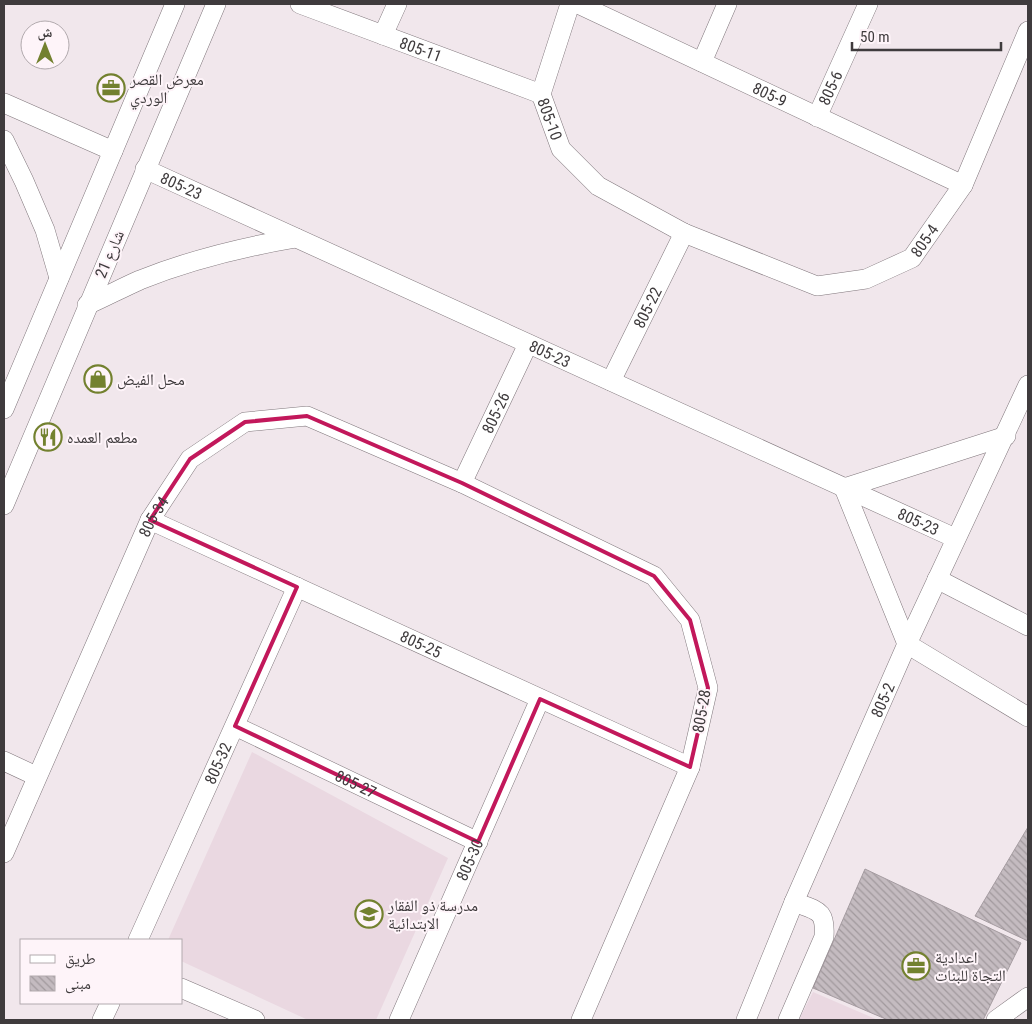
<svg xmlns="http://www.w3.org/2000/svg" width="1032" height="1024" viewBox="0 0 1032 1024" font-family="'Roboto Condensed','Noto Naskh Arabic',sans-serif">
<defs>
<pattern id="building-back-hatch" width="6" height="6" patternUnits="userSpaceOnUse" patternTransform="scale(1.25)"><rect width="6" height="6" fill="#c4bbc0"/><path d="M-1 5l2 2M0 0l6 6M5-1l2 2" fill="none" stroke="#a1999d"/></pattern>
</defs>
<rect width="100%" height="100%" fill="#f1e7ec"/>
<g fill="#ead8e1">
<polygon points="252,752 448,858 376,1020 308,1020 181,961 181,940 168,940"/>
<polygon points="813,992 878,1020 799,1020"/>
</g>
<g fill="url(#building-back-hatch)" stroke="#a59ca1">
<polygon points="1028,827 1028,941 975,916"/>
<polygon points="865,869 1021,943 983,1020 888,1020 813,988"/>
</g>
<g fill="none" stroke-linecap="round" stroke-linejoin="round">
<g stroke="#80777c" stroke-width="20">
<g id="minor">
<path id="s1" d="M300 4 541 94"/>
<path id="s2" d="M570 4 541 94 561 149 598 186 684 233 817 286 866 279 912 258 963 185 1028 31"/>
<path id="s3" d="M578 4 963 185"/>
<polyline points="383,35 397,4"/>
<polyline points="702,62 727,4"/>
<polyline points="4,103 113,151"/>
<path id="s4" d="M817 117 868 4"/>
<polyline points="4,140 24,181 45,230 59,278"/>
<path id="s5" d="M145 169 955 538"/>
<path d="M87 305C105 297 122 288 140 280 190 260 243 247 296 238"/>
<path id="s6" d="M611 381 684 233"/>
<polyline points="4,409 175,4"/>
<polyline points="1006,436 844,488 907,644 1028,717"/>
<path id="s7" d="M462 483 528 344"/>
<polyline points="4,505 216,4"/>
<path id="s8" d="M150 520 690 767"/>
<polyline points="937,579 1028,626"/>
<path id="s9" d="M235 726 478 842"/>
<polyline points="4,761 36,776"/>
<path id="s10" d="M4 853 150 520 190 459 245 422 307 416 462 483 654 576 690 620 708 688 690 767 581 1020"/>
<path id="s11" d="M138 940 297 587"/>
<polyline points="181,988 255,1020"/>
<polyline points="102,1020 110,1003"/>
<path id="s12" d="M399 1020 540 699"/>
<path id="s13" d="M746 1020 794 902 907 644 1028 385"/>
<path d="M788 1020 824 937C826 909 817 911 794 902"/>
<polyline points="996,1020 1028,997"/>
</g>
</g>
<use href="#minor" stroke="#fff" stroke-width="19"/>
</g>
<path fill="none" stroke="#c2185b" stroke-width="4" stroke-linejoin="round" d="M307 416 462 483 654 576 690 620 708 688 690 767 540 699 478 842 235 726 297 587 150 520 190 459 245 422Z"/>
<defs>
<g id="office-ring" transform="scale(1.4375)"><circle r="9.5" fill="#fef4f9" stroke="#73812f" stroke-width="1.5"/><path d="M-6-3h4V-5.5h4V-3h4V5H-6ZM-1-4.5V-3h2v-1.5ZM-6 0V1H6V0Z" fill="#73812f"/></g>
<g id="shop-ring" transform="scale(1.4375)"><circle r="9.5" fill="#fef4f9" stroke="#73812f" stroke-width="1.5"/><path d="M-5-2.5h2.3a2.7 3.5 0 0 1 5.4 0H5L5.5 6h-11ZM-1.5-2.5h3a1.5 2.3 0 0 0-3 0Z" fill="#73812f"/></g>
<g id="restaurant-ring" transform="scale(1.4375)"><circle r="9.5" fill="#fef4f9" stroke="#73812f" stroke-width="1.5"/><path d="M-5-6h1v4h1v-4h1v4h1v-4h1v5L-1.5 .5V6h-2V.5L-5-1ZM5-6V6H3V1.5H1.5Q1.5-4 5-6Z" fill="#73812f"/></g>
<g id="school-ring" transform="scale(1.4375)"><circle r="9.5" fill="#fef4f9" stroke="#73812f" stroke-width="1.5"/><path d="M0-5L7-2L0 1L-7-2ZM-4 1L0 2.5L4 1V4Q0 6-4 4Z" fill="#73812f"/></g>
</defs>
<g fill-rule="evenodd">
<use href="#office-ring" x="111" y="88"/>
<use href="#shop-ring" x="98" y="379"/>
<use href="#restaurant-ring" x="48" y="437"/>
<use href="#school-ring" x="369" y="914"/>
<use href="#office-ring" x="916" y="966"/>
</g>
<g text-anchor="middle" stroke-width="4" stroke-linejoin="round" paint-order="stroke">
<g font-size="16" fill="#3f3b3d" stroke="#fef4f9">
<text dy="6" stroke="none"><textPath href="#s1" startOffset="129">805-11</textPath></text>
<text dy="6" stroke="none"><textPath href="#s4" startOffset="32">805-6</textPath></text>
<text dy="6" stroke="none"><textPath href="#s3" startOffset="212">805-9</textPath></text>
<text dy="6" stroke="none"><textPath href="#s2" startOffset="121">805-10</textPath></text>
<text dy="6" stroke="none"><textPath href="#s5" startOffset="40">805-23</textPath></text>
<text dy="6" stroke="none"><textPath href="#s2" startOffset="568">805-4</textPath></text>
<text transform="translate(109 254) rotate(-67)" y="6">شارع 21</text>
<text dy="6" stroke="none"><textPath href="#s6" startOffset="82">805-22</textPath></text>
<text dy="6" stroke="none"><textPath href="#s5" startOffset="445">805-23</textPath></text>
<text dy="6" stroke="none"><textPath href="#s7" startOffset="78">805-26</textPath></text>
<text dy="6" stroke="none"><textPath href="#s10" startOffset="368">805-34</textPath></text>
<text dy="6" stroke="none"><textPath href="#s5" startOffset="850">805-23</textPath></text>
<text dy="6" stroke="none"><textPath href="#s8" startOffset="298">805-25</textPath></text>
<text dy="6" stroke="none"><textPath href="#s13" startOffset="348">805-2</textPath></text>
<text transform="translate(701 711) rotate(-80)" y="6">805-28</text>
<text dy="6" stroke="none"><textPath href="#s11" startOffset="194">805-32</textPath></text>
<text dy="6" stroke="none"><textPath href="#s9" startOffset="134">805-27</textPath></text>
<text dy="6" stroke="none"><textPath href="#s12" startOffset="175">805-30</textPath></text>
</g>
<g font-size="16" fill="#3f3b3d" stroke="#fef4f9" text-anchor="start">
<text x="130" y="85">معرض القصر<tspan x="130" dy="18">الوردي</tspan></text>
<text x="117" y="385">محل الفيض</text>
<text x="67" y="443">مطعم العمده</text>
<text x="388" y="911">مدرسة ذو الفقار<tspan x="388" dy="18">الابتدائية</tspan></text>
<text x="935" y="963">اعدادية<tspan x="935" dy="18">التجاة للبنات</tspan></text>
</g>
</g>
<rect width="1032" height="1024" fill="none" stroke="#3f3b3d" stroke-width="10"/>
<rect x="20" y="939" width="162" height="65" fill="#fef4f9" stroke="#b2aaae"/>
<rect x="30" y="955" width="25" height="8" fill="#ffffff" stroke="#b2aaae"/>
<text x="65" y="964" font-size="15" fill="#3f3b3d">طريق</text>
<rect x="30" y="976" width="25" height="15" fill="url(#building-back-hatch)" stroke="#b2aaae"/>
<text x="65" y="989" font-size="15" fill="#3f3b3d">مبنى</text>
<g transform="translate(45 45)"><circle r="24" fill="#fef4f9" stroke="#b2aaae"/>
<path d="M0-4L9 19L0 12L-9 19Z" fill="#73812f"/>
<text y="-8" font-size="14" font-weight="bold" text-anchor="middle" fill="#3f3b3d">ش</text>
</g>
<path d="M852 42v8h149v-8" fill="none" stroke="#3f3b3d" stroke-width="2.5"/>
<text x="860" y="42" font-size="15" fill="#3f3b3d" stroke="#fef4f9" stroke-width="4" paint-order="stroke">50 m</text>
</svg>
